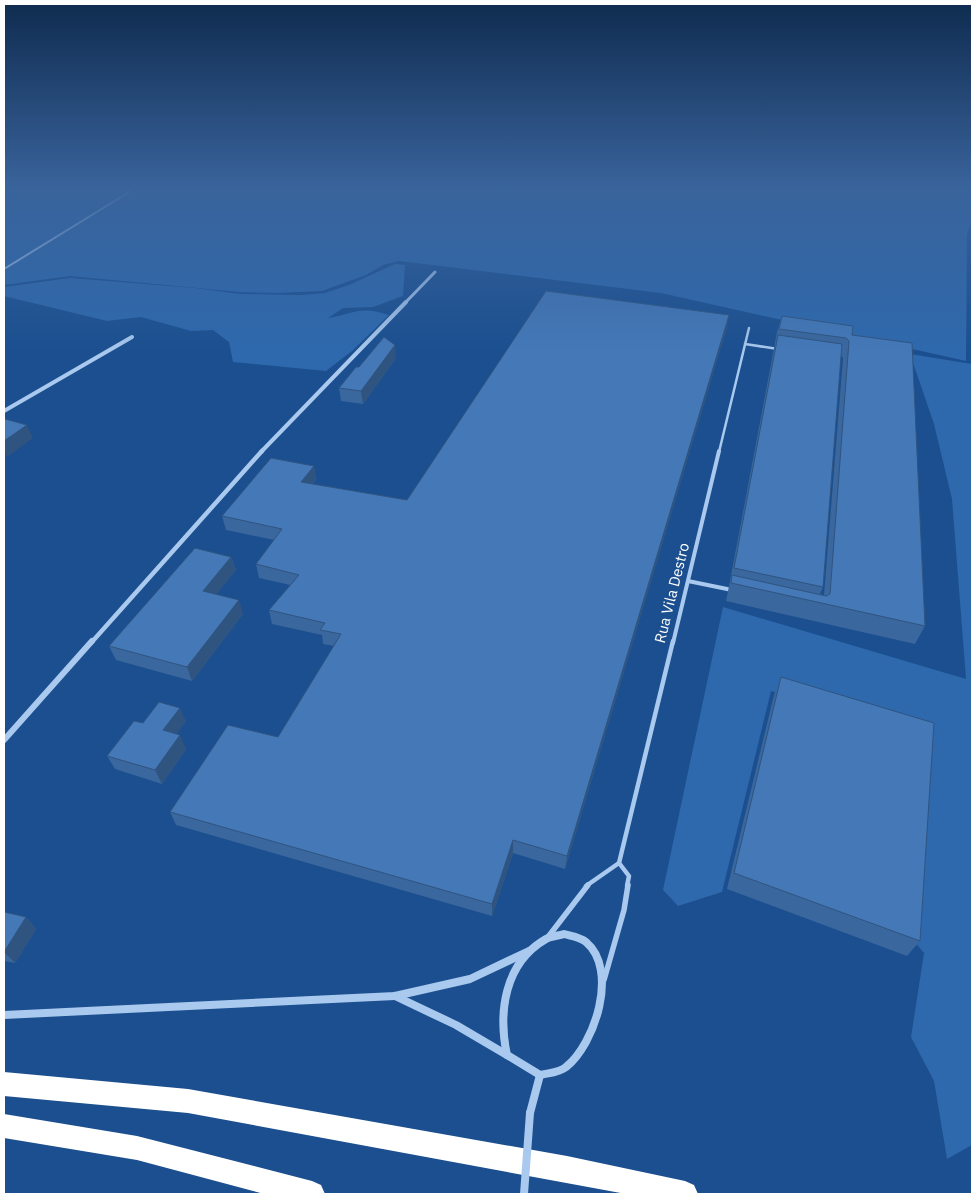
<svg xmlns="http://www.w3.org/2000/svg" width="976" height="1198" viewBox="0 0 976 1198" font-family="'IBM Plex Sans',sans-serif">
<rect width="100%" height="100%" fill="#1b4f8f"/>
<g fill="#2e69ad">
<polygon points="4,186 972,186 972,219 967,235 966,361 661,293 399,261 383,265 366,275 322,291 277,293 240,292 70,276 4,285"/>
<path d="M395 264 405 265 403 296 373 307 343 308 328 318C354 314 359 305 389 315L352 351 326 371 233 362 229 342 213 330 191 331 141 317 107 321 4 296V287L70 278 195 288 240 294 301 295 325 293 349 285Z"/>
<polygon points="910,354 972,364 972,1145 947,1159 934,1081 911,1037 924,953 913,940 927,737 771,691 722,892 678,906 663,890 723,607 966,679 952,499 934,424"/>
</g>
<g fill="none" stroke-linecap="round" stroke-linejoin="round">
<polyline stroke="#a9c9ee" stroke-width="2" points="4,269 139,186"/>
<g stroke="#a9c9ee" stroke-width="2.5">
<polyline points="745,344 778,349"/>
<polyline points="719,452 749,328"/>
</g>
<g stroke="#a9c9ee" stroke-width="4">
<polyline points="688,581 732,590"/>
<polyline points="673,643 719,451"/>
</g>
<g stroke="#a9c9ee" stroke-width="4.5">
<polyline points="619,863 629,876 627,886"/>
<polyline points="586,886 619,863 673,641"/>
</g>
<g stroke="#a9c9ee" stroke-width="5.5">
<polyline points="548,937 588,885"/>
<polyline points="604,980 624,910 628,885"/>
</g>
<polyline stroke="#a9c9ee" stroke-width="3" points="405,303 435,272"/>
<g stroke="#a9c9ee" stroke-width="4">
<polyline points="4,411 132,337"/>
<polyline points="261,452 406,302"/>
</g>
<polyline stroke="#a9c9ee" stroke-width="4.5" points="91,643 262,451"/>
<polyline stroke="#a9c9ee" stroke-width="6" points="4,740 92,641"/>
<g stroke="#a9c9ee" stroke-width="8">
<path d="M564 934C571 936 580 937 586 942 619 970 595 1044 566 1067 559 1073 548 1073 540 1075L507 1055C498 1013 504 963 546 939 551 936 558 936 564 934Z"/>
<polyline points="395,996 456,1025 507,1055"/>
<polyline points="4,1015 395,996 470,979 529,951"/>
<polyline points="530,1113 540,1075"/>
</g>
<g fill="#fff" fill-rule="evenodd">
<polygon points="4,1072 188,1089 567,1156 685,1181 694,1185 698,1194 626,1194 188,1113 4,1096"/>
<polygon points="4,1114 137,1136 312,1181 321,1185 325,1194 264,1194 137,1160 4,1138"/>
</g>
<polyline stroke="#a9c9ee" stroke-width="8" points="524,1194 530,1113"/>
</g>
<g fill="#3a679d" fill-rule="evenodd">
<path d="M782 316 852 335 925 626 915 644 726 601 729 586 777 332ZM841 356 843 358 824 595 820 594 823 587Z"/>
<polygon points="727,327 565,869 513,853 492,916 176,825 170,812 278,737 334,646 323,644 322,635 272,624 269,610 290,585 259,578 256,564 274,540 226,530 222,516 314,466 316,479 313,484 407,500"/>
<polygon points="396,358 363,404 341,401 339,388 359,367"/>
<polygon points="231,557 236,570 216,594 243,614 192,681 116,660 109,646"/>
<polygon points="781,677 920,941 907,956 727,889 774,695"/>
<polygon points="186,721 176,734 186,749 162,784 115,769 107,756 143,723"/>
<polygon points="4,912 26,917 36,929 15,963 4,961"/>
</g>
<g fill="#305480">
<polygon points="729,315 727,327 565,869 567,856"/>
<polygon points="395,345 396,358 363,404 361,391"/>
<polygon points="27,425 33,438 7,457 4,451 4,441"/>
<polygon points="314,466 316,479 304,496 301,482"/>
<polygon points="231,557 236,570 208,605 203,591"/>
<polygon points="239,600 243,614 192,681 187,667"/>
<polygon points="180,708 186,721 170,744 163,730"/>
<polygon points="180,735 186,749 162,784 155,770"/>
<polygon points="513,840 513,853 492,916 492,904"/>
<polygon points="26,917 36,929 15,963 4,952"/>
</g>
<g fill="#4478b7" stroke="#305480">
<polygon points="546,291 729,315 567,856 513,840 492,904 170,812 228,725 278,737 341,634 320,630 325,623 269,610 299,575 256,564 282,529 222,516 271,458 314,466 301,482 407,500"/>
<polygon points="782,316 853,326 852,335 912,343 925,626 731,583 732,575 826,596 830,594 849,341 846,338 779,329"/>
<polygon points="778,335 842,344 823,587 734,568"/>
<polygon points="384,337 395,345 361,391 339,388 356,367 359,367"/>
<polygon points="5,419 27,425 4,441 4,420"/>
<polygon points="195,548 231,557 203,591 239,600 187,667 109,646"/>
<polygon points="781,677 934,723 920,941 734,873"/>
<polygon points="159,702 180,708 163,730 180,735 155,770 107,756 134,721 143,723"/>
<polygon points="4,912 26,917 4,952"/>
</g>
<linearGradient id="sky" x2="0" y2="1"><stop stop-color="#0f2b4f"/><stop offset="0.53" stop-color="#39639b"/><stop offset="1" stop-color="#39639b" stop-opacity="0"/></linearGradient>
<rect width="976" height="353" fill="url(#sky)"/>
<g text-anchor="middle" stroke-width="4" stroke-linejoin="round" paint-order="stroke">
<g font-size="15" fill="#fff" stroke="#1b4f8f">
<text transform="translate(672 593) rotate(-76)" y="5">Rua Vila Destro</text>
</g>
</g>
<rect width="976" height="1198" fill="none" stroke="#ffffff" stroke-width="10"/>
</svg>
